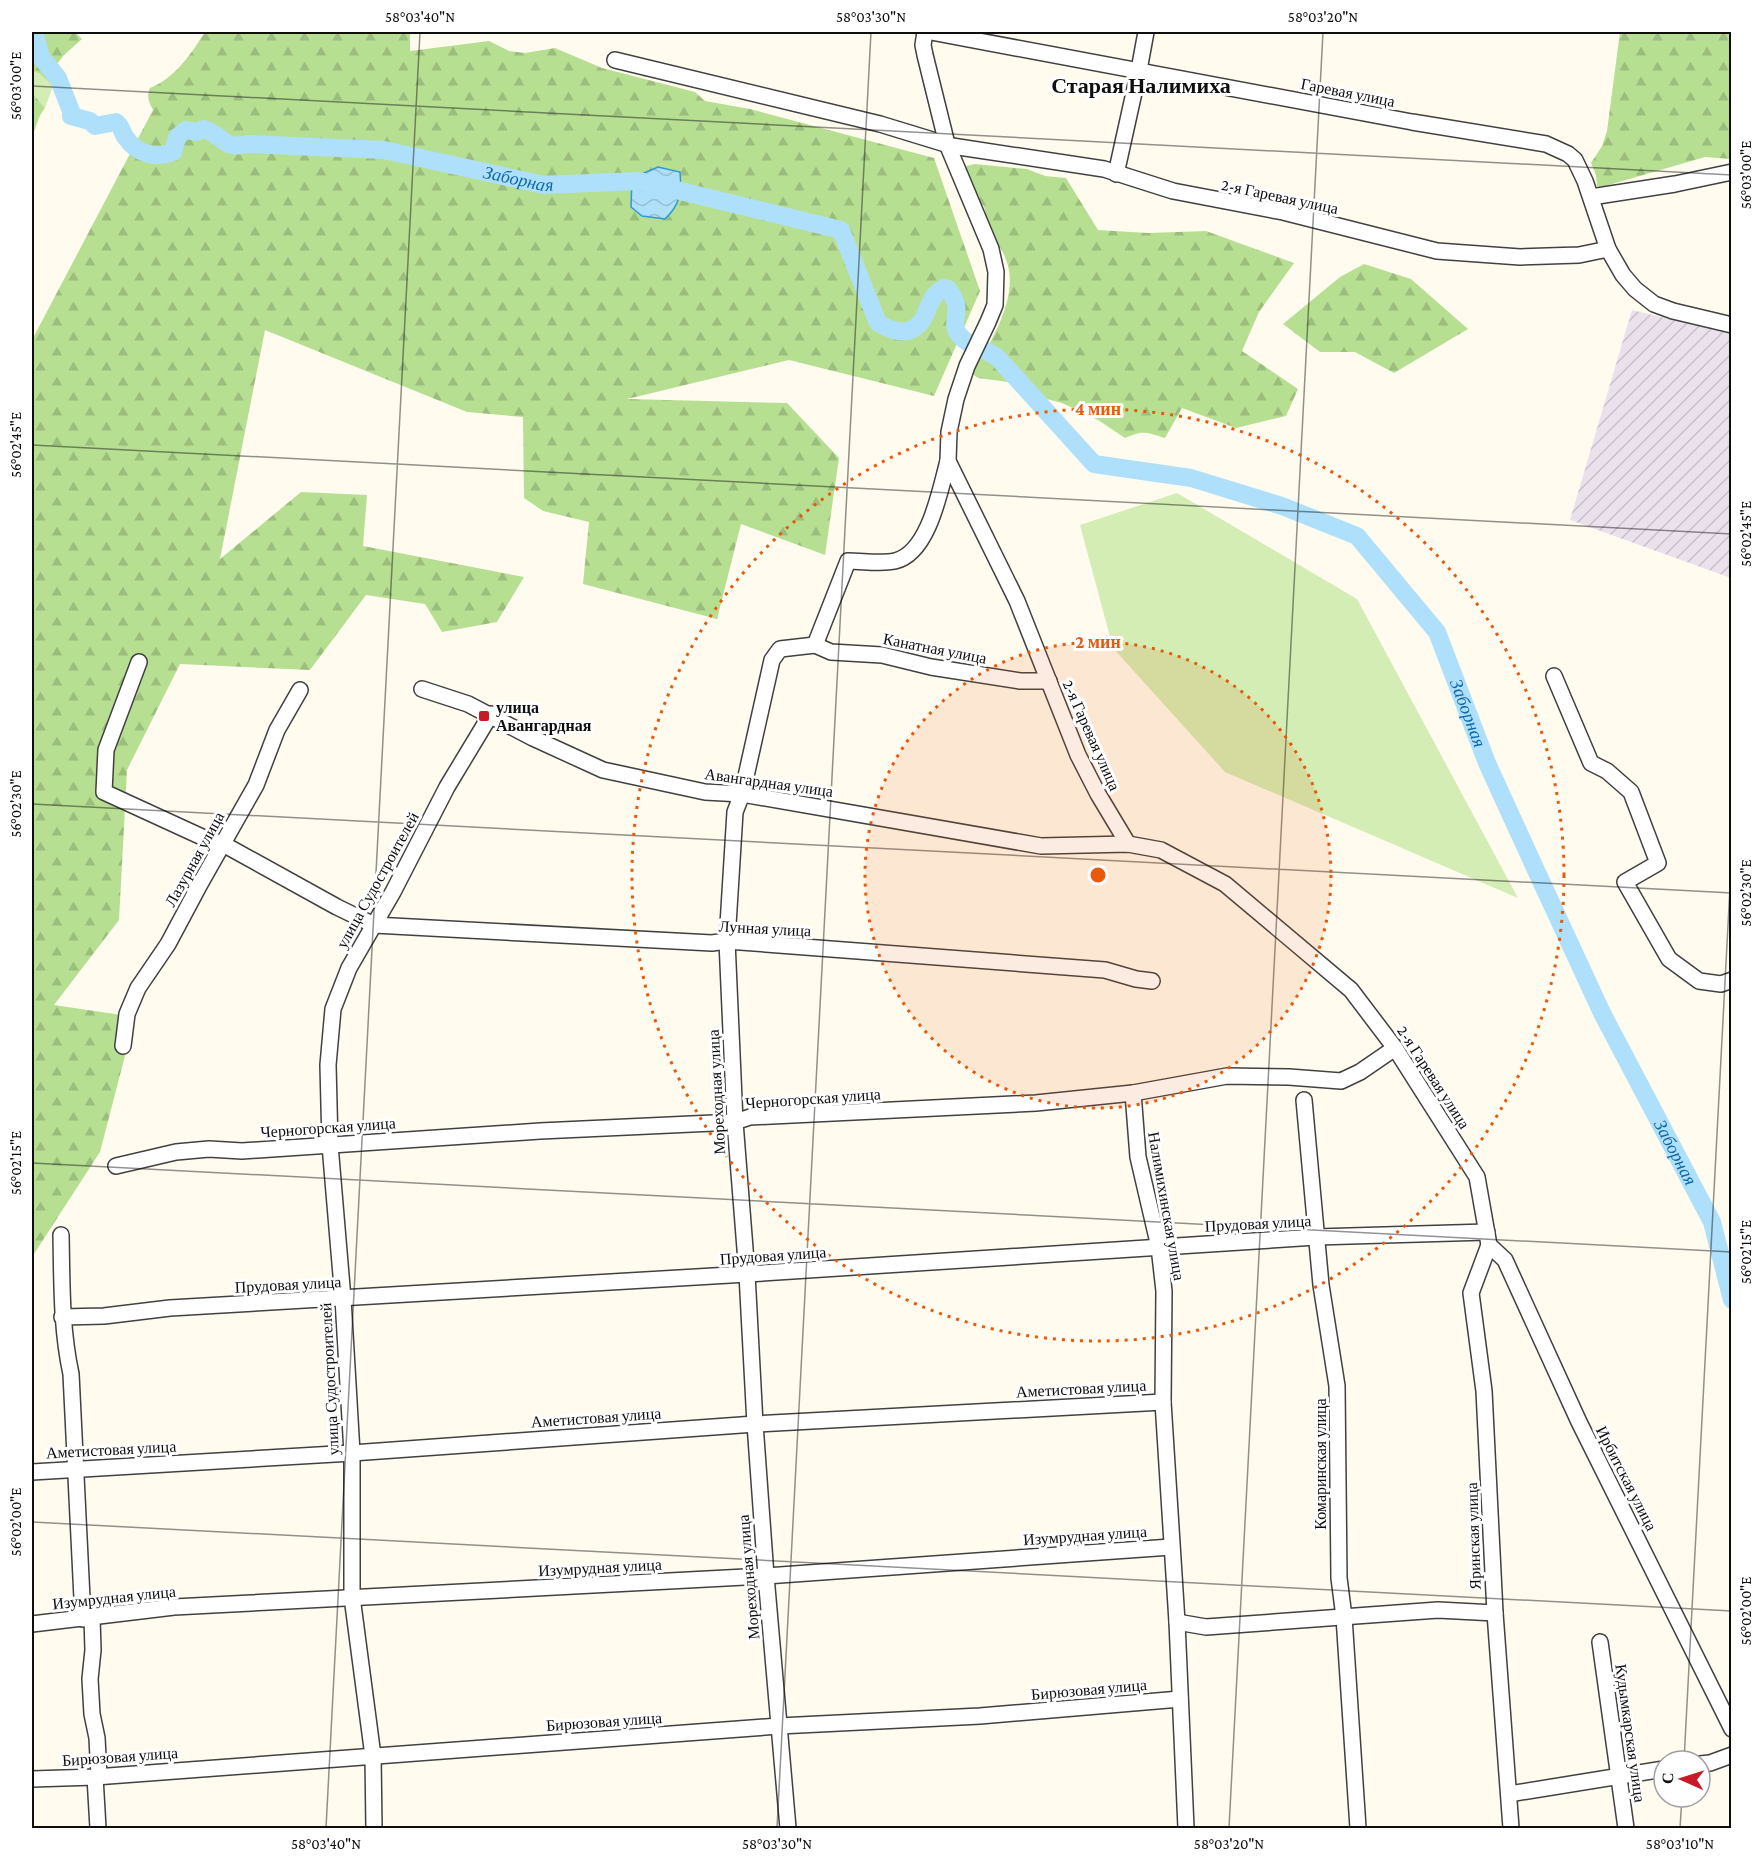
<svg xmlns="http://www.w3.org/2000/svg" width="1763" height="1860" viewBox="0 0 1763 1860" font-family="'Crimson Pro',serif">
<defs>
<pattern id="industrial-furrows" width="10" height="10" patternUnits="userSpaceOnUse" patternTransform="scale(1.5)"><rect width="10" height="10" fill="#ebe1ed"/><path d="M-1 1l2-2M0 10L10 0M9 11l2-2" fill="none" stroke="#c8c0ca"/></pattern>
<pattern id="forest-firs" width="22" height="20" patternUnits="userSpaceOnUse" patternTransform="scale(1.5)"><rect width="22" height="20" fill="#b7df92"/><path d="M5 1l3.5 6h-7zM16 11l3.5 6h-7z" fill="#9cbe7d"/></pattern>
<pattern id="water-waves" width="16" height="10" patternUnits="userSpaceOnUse" patternTransform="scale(1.5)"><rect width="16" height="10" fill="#aee0fb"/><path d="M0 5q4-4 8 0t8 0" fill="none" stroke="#94bfd6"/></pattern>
</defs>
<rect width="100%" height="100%" fill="#fffbee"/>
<polygon fill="url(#industrial-furrows)" points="1632,310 1731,334 1731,578 1570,520"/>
<g fill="#d3edb4">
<polygon points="32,70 40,74 53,86 45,108 32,93"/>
<polygon points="1177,493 1357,599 1518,898 1225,772 1113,648 1080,525"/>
</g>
<g fill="url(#forest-firs)" fill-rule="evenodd">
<polygon points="32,32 75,32 82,39 64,55 49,74 53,86 40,74 32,70"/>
<path d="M205 32H410V51L489 41 509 51 525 53 555 48 602 68 695 92 705 101 750 109 934 158 980 291 934 396 789 360 627 399 787 403 839 458 825 555 741 524 717 619 583 584 589 522 543 511 524 498 523 417 467 412 265 330 220 559 301 492 367 495 363 546 524 577 497 622 442 632 425 604 366 595 310 670 180 664 127 770 119 920 54 1005 135 1017 100 1152 32 1257V340L153 110C149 102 146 97 150 88 175 78 191 54 205 32ZM657 167 680 172 682 187 632 179Z"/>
<polygon points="1620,32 1731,32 1731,159 1705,157 1602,187 1597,186 1596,175 1591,163 1602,146 1607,131"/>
<path d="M32 93 45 108C38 116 37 126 32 136Z"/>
<path d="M975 164 1027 169 1045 176 1066 178 1098 230 1148 233 1206 231 1294 263 1259 312 1242 351 1298 389 1286 416 1236 428 1182 408 1165 438C1146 432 1143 430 1125 438L1098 420 1062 403 1023 393 1008 382 978 378 974 375 973 370C991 344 1017 299 1008 266 1004 249 991 235 986 219 985 214 986 210 983 205L976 204 966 166Z"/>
<polygon points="1364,264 1411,279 1468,329 1394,373 1355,352 1320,352 1283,324 1340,277"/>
</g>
<path fill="url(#water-waves)" stroke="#2f99d8" stroke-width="1.5" d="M658 167 680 172C682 192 680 205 665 219L642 216 631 207 632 178Z"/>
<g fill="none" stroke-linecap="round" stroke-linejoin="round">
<g stroke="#aee0fb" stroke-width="18">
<path id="s1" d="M34 32 41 57 58 78 71 111V116L90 121 95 126 116 122C123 127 121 132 126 138 137 154 156 159 173 152L177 137 186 130 197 132 204 129C225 136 222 150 248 144L384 150 544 185 639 181 841 230 878 323C894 332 911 338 923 319 930 307 930 295 944 288L948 289C969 315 941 323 967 342"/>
<path id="s2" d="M984 350 997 357 1094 464 1191 478 1282 506 1357 536 1437 632 1487 763 1535 868 1602 1013 1712 1222 1732 1300"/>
</g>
<g stroke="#414141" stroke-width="18">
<g id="minor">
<polyline points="925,32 923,45 925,55 947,144 991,249 996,272 995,305 988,322 967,366 956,399 949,432 948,461 1017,601 1078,755 1098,794 1128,844"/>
<polyline points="931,32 1412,122 1546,144 1568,154 1575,160 1585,181 1608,249 1623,275 1635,289 1654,304 1673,311 1732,325"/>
<polyline points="615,60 880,124 952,146 1104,169 1173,191 1283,212 1437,251 1520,257 1579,255 1608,249"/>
<polyline points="1116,174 1139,70 1146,32"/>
<polyline points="1591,197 1675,184 1732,172"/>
<path d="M815 645 848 561C863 561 881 564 895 561 929 553 940 490 948 461"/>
<polyline points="815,645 831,652 882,655 931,667 1020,681 1049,681"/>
<polyline points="139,662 106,750 104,792 202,837 223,844 337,907 374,925 712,943 727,941 1105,970 1136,979 1152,981"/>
<polyline points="1554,676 1591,763 1607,771 1631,792 1658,863 1625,882 1669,959 1699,981 1721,984 1732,980"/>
<polyline points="422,689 468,704 533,738 603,770 705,792 742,794 1041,846 1128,844 1161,850 1225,884 1351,990 1395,1048 1477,1177 1489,1245"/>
<polyline points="123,1046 127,1014 138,988 168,944 200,884 256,785 277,730 300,690"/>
<polyline points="1133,1093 1138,1157 1159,1247 1164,1291 1163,1402 1177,1622 1186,1828"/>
<polyline points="1304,1100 1321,1285 1337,1386 1339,1578 1344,1617 1358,1828"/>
<polyline points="116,1166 176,1152 209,1149 242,1151 540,1131 735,1122 750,1117 1036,1103 1133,1093 1227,1076 1289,1077 1341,1081 1360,1072 1395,1048"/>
<path d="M61 1235C62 1282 61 1328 71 1374L83 1619"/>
<polyline points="1489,1245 1471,1293 1484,1391 1495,1613 1511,1828"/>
<polyline points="1489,1245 1505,1260 1579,1422 1732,1729"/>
<polyline points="62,1317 104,1316 170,1308 747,1274 1316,1237 1487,1232"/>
<polyline points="32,1472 352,1453 755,1424 1163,1402"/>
<polyline points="92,1618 93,1650 90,1679 92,1714 97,1738 99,1776"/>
<polyline points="1177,1622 1206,1627 1438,1610 1495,1613"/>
<polyline points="32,1624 174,1607 766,1576 1171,1547"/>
<polyline points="1600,1642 1626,1828"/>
<polyline points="1700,1764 1710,1763 1732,1755"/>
<polyline points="95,1777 98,1828"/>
<polyline points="32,1779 95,1777 779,1726 980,1716 1180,1699"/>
<polyline points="1509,1794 1664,1769"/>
<polyline points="374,1828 373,1756 352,1597 352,1453 343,1299 330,1145 328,1065 333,1009 349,968 393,892 447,787 491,714"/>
<polyline points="788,1828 766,1576 755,1424 747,1274 735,1122 727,941 735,812 742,794 772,660 780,649 815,645"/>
</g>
</g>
<use href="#minor" stroke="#fff" stroke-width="15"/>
</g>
<path fill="none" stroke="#0e0e0e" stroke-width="1.5" stroke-opacity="0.45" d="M32 86 1732 175M32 445 1732 534M32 804 1732 893M32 1163 1732 1252M32 1522 1732 1611M1684 1761 1732 849M326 1828 420 32M777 1828 871 32M1229 1828 1323 32M1680 1828 1682 1797"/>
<circle cx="1098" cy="875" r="233" fill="#e8590c" fill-opacity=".12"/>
<g fill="none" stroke="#e8590c" stroke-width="3" stroke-dasharray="3 6">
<circle cx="1098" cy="875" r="233"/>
<circle cx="1098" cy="875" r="466"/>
</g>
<rect fill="#c91a27" stroke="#fff" stroke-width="2" x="478" y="710" width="12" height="12" rx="3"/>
<g text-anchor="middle" stroke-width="6" stroke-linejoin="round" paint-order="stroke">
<g font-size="16" fill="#0e0e0e" stroke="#fff">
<text transform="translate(1348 92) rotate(11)" y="6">Гаревая улица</text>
<text transform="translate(1280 196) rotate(12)" y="6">2-я Гаревая улица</text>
<text transform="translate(935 648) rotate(11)" y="6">Канатная улица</text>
<text transform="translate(1092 735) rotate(66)" y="6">2-я Гаревая улица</text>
<text transform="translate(769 782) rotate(8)" y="6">Авангардная улица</text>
<text transform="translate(194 859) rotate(-61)" y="6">Лазурная улица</text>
<text transform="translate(377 880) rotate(-61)" y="6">улица Судостроителей</text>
<text transform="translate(765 928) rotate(3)" y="6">Лунная улица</text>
<text transform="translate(1434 1077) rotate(57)" y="6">2-я Гаревая улица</text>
<text transform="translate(716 1092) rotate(-93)" y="6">Мореходная улица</text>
<text transform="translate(813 1098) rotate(-4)" y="6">Черногорская улица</text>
<text transform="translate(328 1127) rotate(-4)" y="6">Черногорская улица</text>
<text transform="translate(1167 1206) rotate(80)" y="6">Налимихинская улица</text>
<text transform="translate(1258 1223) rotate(-3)" y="6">Прудовая улица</text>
<text transform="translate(773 1255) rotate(-4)" y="6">Прудовая улица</text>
<text transform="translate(288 1284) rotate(-3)" y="6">Прудовая улица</text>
<text transform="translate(329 1379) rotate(-93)" y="6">улица Судостроителей</text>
<text transform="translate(1081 1388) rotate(-3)" y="6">Аметистовая улица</text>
<text transform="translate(596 1417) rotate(-4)" y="6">Аметистовая улица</text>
<text transform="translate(111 1449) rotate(-3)" y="6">Аметистовая улица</text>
<text transform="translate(1320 1464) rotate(-90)" y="6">Комаринская улица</text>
<text transform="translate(1627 1478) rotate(63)" y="6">Ирбитская улица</text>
<text transform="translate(1085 1535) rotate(-4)" y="6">Изумрудная улица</text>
<text transform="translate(1473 1536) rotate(-92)" y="6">Яринская улица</text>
<text transform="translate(600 1567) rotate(-3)" y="6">Изумрудная улица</text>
<text transform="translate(748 1577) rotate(-95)" y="6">Мореходная улица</text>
<text transform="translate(114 1597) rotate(-6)" y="6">Изумрудная улица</text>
<text transform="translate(1089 1689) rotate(-5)" y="6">Бирюзовая улица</text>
<text transform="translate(604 1721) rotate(-4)" y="6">Бирюзовая улица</text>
<text transform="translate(1631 1733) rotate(82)" y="6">Кудымкарская улица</text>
<text transform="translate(120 1756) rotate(-4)" y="6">Бирюзовая улица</text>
</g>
<g font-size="16" font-weight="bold" fill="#0e0e0e" stroke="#fff" text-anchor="start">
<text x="496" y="713">улица<tspan x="496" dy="18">Авангардная</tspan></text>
</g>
<g font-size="18" font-style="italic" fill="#0d69a9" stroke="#fff">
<text dy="6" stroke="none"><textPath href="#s1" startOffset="582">Заборная</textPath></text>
<text dy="6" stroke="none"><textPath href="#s2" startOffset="645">Заборная</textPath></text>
<text dy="6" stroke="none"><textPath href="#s2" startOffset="1131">Заборная</textPath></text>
</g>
<g font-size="22" font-weight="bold" fill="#0e0e0e" stroke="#fff">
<text x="1141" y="93">Старая Налимиха</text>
</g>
</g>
<circle cx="1098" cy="875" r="9" fill="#e8590c" stroke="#fff" stroke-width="3"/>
<g font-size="18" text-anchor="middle" font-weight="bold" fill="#e8590c" stroke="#fff" stroke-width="6" stroke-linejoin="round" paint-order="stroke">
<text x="1098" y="415">4 мин</text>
<text x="1098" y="648">2 мин</text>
</g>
<rect width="1763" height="1860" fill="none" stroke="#ffffff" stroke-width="66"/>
<g transform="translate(1682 1779) rotate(273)"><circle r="28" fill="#ffffff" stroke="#9f9f9f" stroke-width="1.5"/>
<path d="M0-4.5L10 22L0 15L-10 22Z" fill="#c91a27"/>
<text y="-9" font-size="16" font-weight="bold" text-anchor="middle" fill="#0e0e0e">С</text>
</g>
<rect x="33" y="33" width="1697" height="1794" fill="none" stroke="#0e0e0e" stroke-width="2"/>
<g font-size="15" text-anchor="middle" fill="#0e0e0e">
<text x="420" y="22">58°03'40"N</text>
<text x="871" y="22">58°03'30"N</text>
<text x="1323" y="22">58°03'20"N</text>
<text transform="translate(16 86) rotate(-90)" y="5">56°03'00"E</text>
<text transform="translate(1746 175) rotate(-90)" y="5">56°03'00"E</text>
<text transform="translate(16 445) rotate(-90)" y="5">56°02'45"E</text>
<text transform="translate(1746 534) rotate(-90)" y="5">56°02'45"E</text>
<text transform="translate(16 804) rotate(-90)" y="5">56°02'30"E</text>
<text transform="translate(1746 893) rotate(-90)" y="5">56°02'30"E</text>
<text transform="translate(16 1163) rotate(-90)" y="5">56°02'15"E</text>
<text transform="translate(1746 1252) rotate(-90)" y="5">56°02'15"E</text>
<text transform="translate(16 1522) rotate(-90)" y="5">56°02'00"E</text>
<text transform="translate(1746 1611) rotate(-90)" y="5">56°02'00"E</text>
<text x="326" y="1849">58°03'40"N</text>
<text x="777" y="1849">58°03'30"N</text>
<text x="1229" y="1849">58°03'20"N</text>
<text x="1680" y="1849">58°03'10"N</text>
</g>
</svg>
